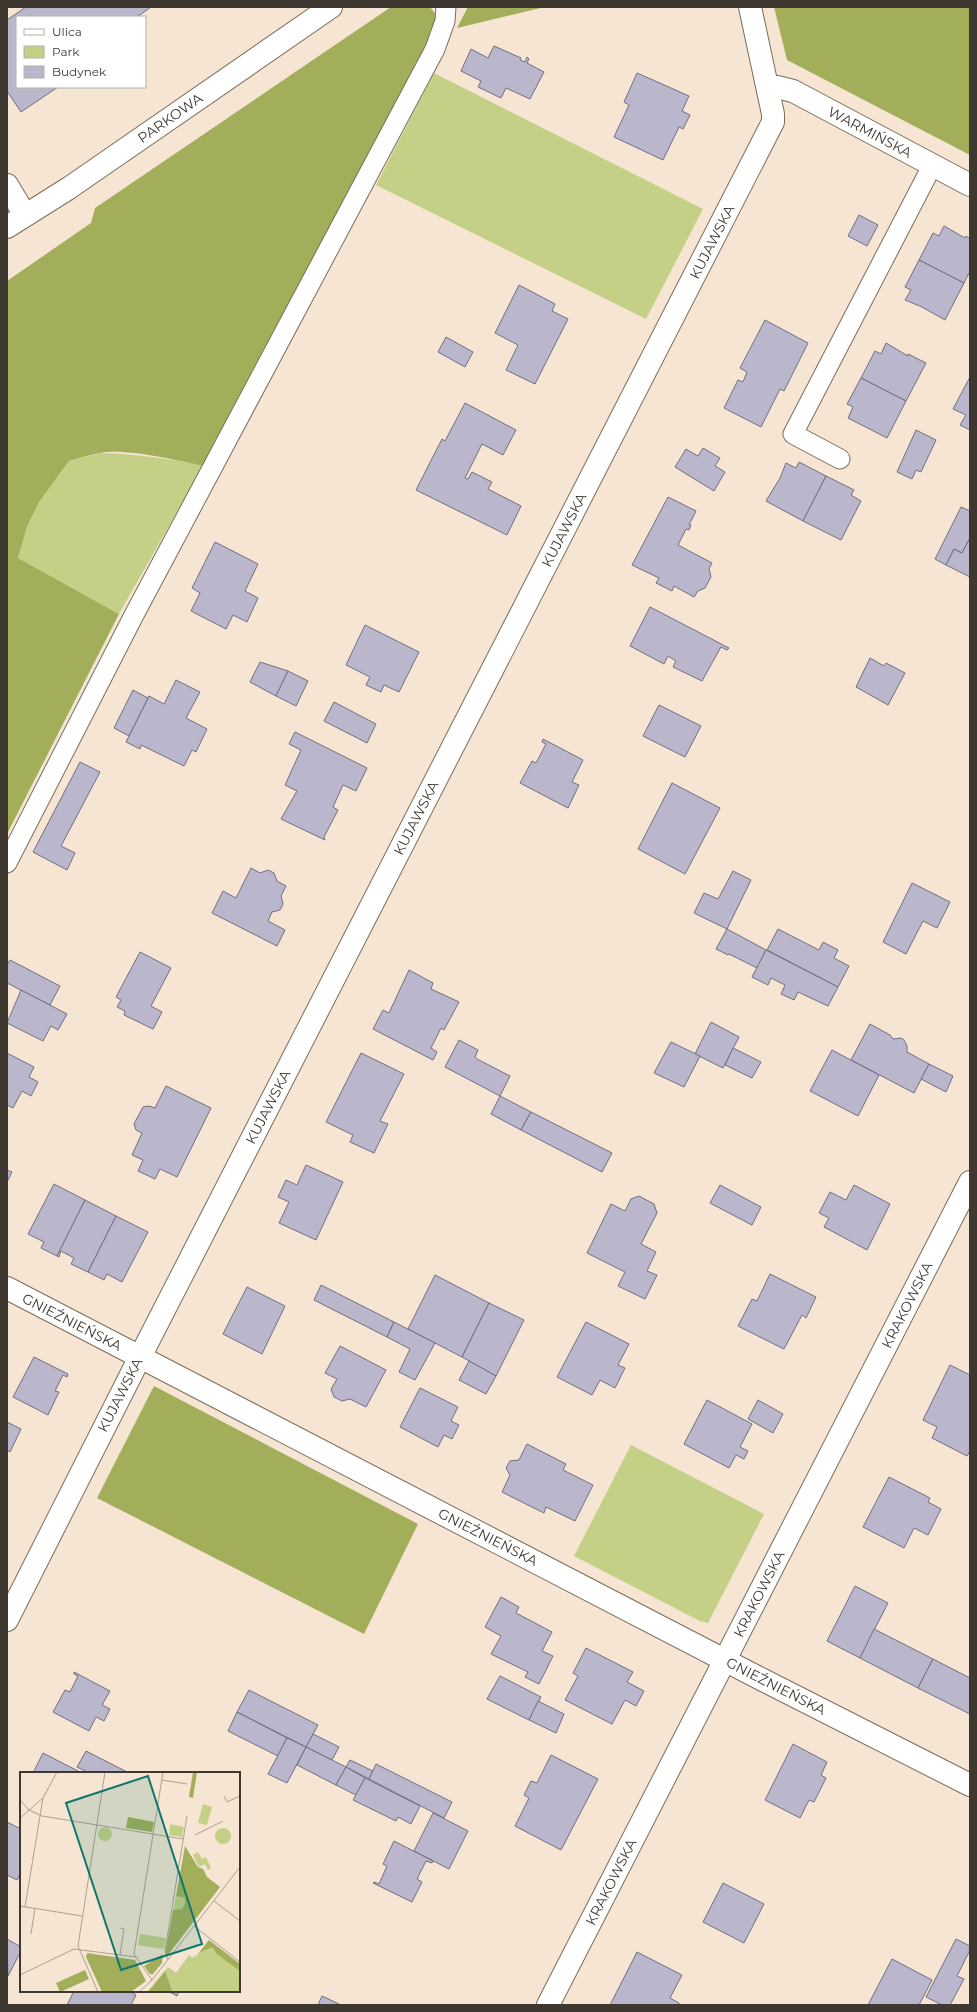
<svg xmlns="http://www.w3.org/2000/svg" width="977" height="2012" viewBox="0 0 977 2012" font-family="Montserrat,sans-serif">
<rect width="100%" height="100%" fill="#f5e5d2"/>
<g fill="#c5d087">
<polygon points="434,73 703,209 646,319 376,185"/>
<path d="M100 453C135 454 169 458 203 466L119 614 18 558 27 527 39 502 69 461Z"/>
<polygon points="631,1445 764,1514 708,1623 700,1621 574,1556"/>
</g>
<g fill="#a3ae5a">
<path d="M391 7H430L437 16V24L203 466C175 460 127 448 99 453 89 455 79 458 69 461L39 502 27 527 18 558 119 614 7 834V281L91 223 95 208Z"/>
<polygon points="468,7 545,7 457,28"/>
<polygon points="774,7 970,7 970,155 787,60"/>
<polygon points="154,1386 418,1524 364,1634 97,1498"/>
</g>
<g fill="#bab7cd" stroke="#716e82">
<polygon points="26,7 151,7 137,17 17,17 17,87 58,87 21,112 7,91 7,20"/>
<polygon points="494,46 521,58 520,60 525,62 527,57 529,59 527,63 544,72 530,99 506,88 501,98 478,87 481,81 461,71 471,49 488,58"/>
<polygon points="637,73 689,96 682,111 690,115 683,129 679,127 663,160 614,137 629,105 624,102"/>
<polygon points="859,215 878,225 867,246 848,236"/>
<polygon points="944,226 965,238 966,236 970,239 970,271 964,283 919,260 933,233 939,236"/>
<polygon points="919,260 964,283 945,320 922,307 905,300 911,290 905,287"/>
<polygon points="519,285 555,304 552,311 568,319 535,384 506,370 518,345 495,333"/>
<polygon points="765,320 808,343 784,391 780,389 761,427 724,408 738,380 743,382 747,372 740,368"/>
<polygon points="446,337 473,352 465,367 438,352"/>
<polygon points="886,343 908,356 908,354 926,363 906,401 861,378 875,351 881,354"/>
<polygon points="970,377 970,430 960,425 966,415 953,409"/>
<polygon points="861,378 906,401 887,438 848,418 853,407 847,404"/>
<polygon points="465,403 516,430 503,455 482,444 465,478 468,479 472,472 492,482 488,489 521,506 507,535 416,490 442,439 445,441"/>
<polygon points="916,430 936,440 921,472 916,470 912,479 897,472"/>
<polygon points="703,448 720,458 715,466 725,472 714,491 675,467 686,449 698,456"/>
<polygon points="799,462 826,476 803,521 766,501 780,478 786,463 796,468"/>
<polygon points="826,476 854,490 851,495 861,501 841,540 803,521"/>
<polygon points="668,497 696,511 689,525 691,525 689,530 686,529 678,545 712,563 709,569 711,577 705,588 698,591 694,597 674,586 672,591 656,583 659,578 632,565"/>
<polygon points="961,507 970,511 970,538 962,553 954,549 946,565 935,559"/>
<polygon points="970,538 970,577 946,565 954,549 962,553"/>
<polygon points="215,542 258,564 245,591 258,598 247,622 233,615 226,629 191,611 200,593 192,588"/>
<polygon points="650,607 729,648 727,650 721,647 702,681 673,667 676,661 668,656 664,664 630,646"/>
<polygon points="365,625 419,652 399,692 384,685 381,692 366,685 370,677 346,665"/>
<polygon points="870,658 884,666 886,663 905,673 888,705 856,687"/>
<polygon points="260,662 288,671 276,696 250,682"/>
<polygon points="288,671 308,681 296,706 276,696"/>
<polygon points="176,680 200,692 186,718 207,729 196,752 192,750 184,766 141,745 140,749 126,742 149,696 164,704"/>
<polygon points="133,690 148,698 129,736 114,728"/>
<polygon points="334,702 376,724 367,743 324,721"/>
<polygon points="659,705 701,726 685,757 643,736"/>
<polygon points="295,732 367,768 356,791 343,785 333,807 338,810 324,837 325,840 281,819 297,791 285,785 301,750 289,744"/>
<polygon points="543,739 583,760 572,782 579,785 568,808 520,783 532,761 536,763 546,744 542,742"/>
<polygon points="80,762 100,772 61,846 75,853 67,870 33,852"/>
<polygon points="672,783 720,808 685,874 638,849"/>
<polygon points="251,868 260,873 268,870 274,873 277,881 286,886 281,896 283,904 280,910 272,912 268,921 285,930 277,946 212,913 223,891 236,898"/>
<polygon points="733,871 751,880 727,929 694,913 704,893 718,899"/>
<polygon points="912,883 950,902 937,928 923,921 906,954 883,942"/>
<polygon points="727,929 766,950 757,968 729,954 728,955 716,949"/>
<polygon points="778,929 819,950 823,942 838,950 834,958 849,966 838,987 767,950"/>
<polygon points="766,950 838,987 828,1006 798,992 794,1000 781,994 785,985 771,978 768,985 752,977"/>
<polygon points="140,952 171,968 151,1006 162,1012 153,1029 124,1015 125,1011 117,1007 121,1000 116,997"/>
<polygon points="10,960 60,986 50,1005 7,983 7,965"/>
<polygon points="409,970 433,983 431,989 459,1002 444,1030 441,1028 431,1048 437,1052 433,1060 373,1029 383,1010 389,1013"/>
<polygon points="21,990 67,1014 58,1030 51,1026 43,1041 7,1023"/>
<polygon points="711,1022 739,1037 723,1068 695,1054"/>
<polygon points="870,1024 890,1035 893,1039 901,1038 904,1040 907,1046 907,1052 929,1064 914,1093 851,1060"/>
<polygon points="459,1040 478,1050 475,1057 477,1059 510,1076 500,1096 445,1067"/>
<polygon points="671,1042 700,1056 684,1087 654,1073"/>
<polygon points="733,1048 761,1062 752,1078 725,1065"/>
<polygon points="832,1050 879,1075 858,1116 810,1091"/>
<polygon points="7,1053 34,1067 29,1077 38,1082 31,1096 22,1091 13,1108 7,1105"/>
<polygon points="361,1053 404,1074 380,1121 388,1124 374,1153 350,1142 353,1135 326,1122"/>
<polygon points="929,1064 953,1076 946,1092 921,1079"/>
<polygon points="166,1086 211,1108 177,1177 160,1169 155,1179 138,1171 143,1160 132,1155 142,1133 136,1130 134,1124 143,1107 149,1106 155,1108"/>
<polygon points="500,1096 531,1112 521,1130 491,1114"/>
<polygon points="531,1112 612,1153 602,1172 521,1130"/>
<polygon points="306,1165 343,1182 316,1240 279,1223 289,1202 278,1197 286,1180 297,1185"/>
<polygon points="7,1170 12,1172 7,1182"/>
<polygon points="54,1184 85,1200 57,1256 41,1248 44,1242 28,1234"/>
<polygon points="720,1185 761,1207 752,1225 710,1203"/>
<polygon points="854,1185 890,1204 867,1250 824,1227 829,1218 819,1213 830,1192 846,1200"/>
<polygon points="639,1196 654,1204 657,1213 641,1244 656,1252 647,1271 657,1275 645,1299 618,1286 625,1272 587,1253 611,1204 625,1211 631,1199"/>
<polygon points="85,1200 116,1216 88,1272 71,1264 74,1258 61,1251 59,1257 57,1256"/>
<polygon points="116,1216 148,1232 122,1282 107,1274 104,1280 88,1272"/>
<polygon points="770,1274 816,1297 806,1318 802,1315 784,1349 738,1326 752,1299 757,1301"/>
<polygon points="435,1275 489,1303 462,1357 408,1329"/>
<polygon points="321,1285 394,1322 387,1337 314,1300"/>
<polygon points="247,1287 285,1306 262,1354 223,1334"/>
<polygon points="489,1303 524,1320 496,1376 462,1357"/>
<polygon points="394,1322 435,1343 415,1380 399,1372 410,1349 387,1337"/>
<polygon points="586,1322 629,1344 618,1365 625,1368 615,1388 600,1380 592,1395 557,1377"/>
<polygon points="340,1346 386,1370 366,1407 350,1399 342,1401 334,1397 331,1389 337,1379 325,1373"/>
<polygon points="34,1357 68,1374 67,1377 63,1375 55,1391 59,1392 48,1415 13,1397"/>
<polygon points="469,1361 496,1376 486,1394 459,1380"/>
<polygon points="950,1365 970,1375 970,1451 967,1456 932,1438 937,1427 923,1420"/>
<polygon points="420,1388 458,1407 451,1421 459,1425 452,1439 444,1435 438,1447 400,1427"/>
<polygon points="707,1400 752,1424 740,1447 748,1451 744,1459 736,1455 729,1468 684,1444"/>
<polygon points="758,1400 783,1414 773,1433 748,1419"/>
<polygon points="7,1422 21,1429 10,1452 7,1450"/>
<polygon points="527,1444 566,1464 563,1470 593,1485 575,1521 546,1507 544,1513 502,1492 510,1475 506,1468 510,1461 519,1460"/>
<polygon points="889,1477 930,1498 928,1502 941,1509 928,1535 914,1528 904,1548 863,1527"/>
<polygon points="855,1586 888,1603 860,1658 827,1641"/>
<polygon points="501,1597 519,1607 516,1613 552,1632 542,1651 553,1656 539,1684 525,1677 528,1672 491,1654 501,1636 485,1627"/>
<polygon points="874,1629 933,1659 918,1688 860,1658"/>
<polygon points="586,1648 633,1672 627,1682 644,1691 636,1706 625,1700 612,1724 565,1700 578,1676 573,1673"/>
<polygon points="933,1659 970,1678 970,1714 918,1688"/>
<polygon points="74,1672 110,1691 102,1705 110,1709 104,1721 96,1717 89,1731 53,1712 65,1690 70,1692 78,1676 74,1674"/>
<polygon points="500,1676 541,1697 529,1720 487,1699"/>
<polygon points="249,1690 318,1725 306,1747 237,1712"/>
<polygon points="538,1701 564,1714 556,1733 529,1720"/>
<polygon points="237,1712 287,1738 278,1756 228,1731"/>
<polygon points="313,1734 339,1747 332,1760 306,1747"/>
<polygon points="287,1738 306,1747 287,1783 268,1774"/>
<polygon points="793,1744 827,1762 821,1775 826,1778 814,1802 809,1800 800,1818 765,1800"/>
<polygon points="306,1747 346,1767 336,1785 297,1765"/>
<polygon points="86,1751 129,1773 89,1773 77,1767"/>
<polygon points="43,1753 82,1773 33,1773"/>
<polygon points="551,1755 598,1779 561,1850 515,1826 529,1798 524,1795 531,1781 537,1783"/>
<polygon points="350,1760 373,1771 369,1779 346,1767"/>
<polygon points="376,1764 452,1802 444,1818 369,1779"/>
<polygon points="346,1767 365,1778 356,1795 336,1785"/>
<polygon points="365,1778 420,1806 411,1824 398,1817 396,1821 353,1800"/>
<polygon points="433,1813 468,1831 449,1869 414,1851"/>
<polygon points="7,1822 21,1829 21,1872 17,1880 7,1875"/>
<polygon points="394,1841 433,1861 432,1863 426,1861 417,1879 422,1882 412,1902 373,1883 374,1882 379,1884 387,1866 383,1864"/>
<polygon points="723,1883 764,1904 744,1943 703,1922"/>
<polygon points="7,1939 21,1947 21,1951 8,1976"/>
<polygon points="956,1939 970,1946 970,1950 957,1976 964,1979 950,2005 942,2005 926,1997"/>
<polygon points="637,1952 682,1975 670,1998 679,2003 679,2005 610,2005"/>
<polygon points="892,1959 932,1980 919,2005 868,2005"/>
<polygon points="74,1991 129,1991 136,1995 131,2005 67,2005"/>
<polygon points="168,1991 179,1991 177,1996"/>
<polygon points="322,1996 339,2004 339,2005 318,2005"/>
</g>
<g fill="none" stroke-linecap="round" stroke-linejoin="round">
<g stroke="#7b6d5d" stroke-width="21">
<g id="lane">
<polyline points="840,459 793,434 932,166"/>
<polyline points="7,863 134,615 435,49 445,21 446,7"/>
</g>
</g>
<g stroke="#7b6d5d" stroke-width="24">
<g id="street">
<polyline points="768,90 777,87 793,91 970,185"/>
<polyline points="7,185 25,215"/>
<polyline points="7,1288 763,1680 970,1785"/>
<polyline points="7,1620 140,1357 773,122 773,114 750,7"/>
</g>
</g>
<g stroke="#7b6d5d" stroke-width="24">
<g id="secondary">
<polyline points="7,227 69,188 331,7"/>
<polyline points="548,2005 970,1182"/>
</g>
</g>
<use href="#lane" stroke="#fff" stroke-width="19"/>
<use href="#street" stroke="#fff" stroke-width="22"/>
<use href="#secondary" stroke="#fff" stroke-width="22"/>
</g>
<g text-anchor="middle" stroke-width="4" stroke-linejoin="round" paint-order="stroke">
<g font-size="14" fill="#3e3831" stroke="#fff">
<text transform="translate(170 118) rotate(-35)" y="5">PARKOWA</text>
<text transform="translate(870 132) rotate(28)" y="5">WARMIŃSKA</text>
<text transform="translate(712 242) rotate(-63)" y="5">KUJAWSKA</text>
<text transform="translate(564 530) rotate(-63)" y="5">KUJAWSKA</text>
<text transform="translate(416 818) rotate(-63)" y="5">KUJAWSKA</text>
<text transform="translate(268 1107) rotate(-63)" y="5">KUJAWSKA</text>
<text transform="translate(907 1305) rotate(-63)" y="5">KRAKOWSKA</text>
<text transform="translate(72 1322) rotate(27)" y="5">GNIEŹNIEŃSKA</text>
<text transform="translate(120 1395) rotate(-63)" y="5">KUJAWSKA</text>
<text transform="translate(488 1537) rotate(27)" y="5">GNIEŹNIEŃSKA</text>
<text transform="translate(759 1594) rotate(-63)" y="5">KRAKOWSKA</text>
<text transform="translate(776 1686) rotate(27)" y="5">GNIEŹNIEŃSKA</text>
<text transform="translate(611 1882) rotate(-63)" y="5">KRAKOWSKA</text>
</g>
</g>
<g transform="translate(20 1772)">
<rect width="220" height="220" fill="#f5e5d2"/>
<path d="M183 32 192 35 187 53 178 51ZM150 52 164 55 162 65 149 63ZM78 62a7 7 0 1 1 14 0a7 7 0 1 1-14 0ZM195 64a8 8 0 1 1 16 0a8 8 0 1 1-16 0ZM178 80 182 87 186 85 191 96 188 98 185 92 179 95 173 83ZM156 124 166 126 165 131 162 137 153 138ZM120 162 146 166 144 177 118 173ZM189 168 220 192V220H127L148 195 156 201 169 183 172 186 177 183Z" fill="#c5d087"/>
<path d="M173 0H177L173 26 169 25ZM108 45 134 50 132 60 106 56ZM165 74 178 95 183 97 187 105 200 115 148 183 145 182 153 138 162 137 165 131V126L156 124ZM189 168 220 192V199L197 182 192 175 179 181ZM67 181 115 188 126 209 111 220H82L66 185ZM143 182 142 191 132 203 129 201 124 194ZM65 198 69 207 40 220 36 211ZM145 199 152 219 127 220 131 217Z" fill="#a3ae5a"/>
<path fill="none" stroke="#aca092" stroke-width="1" d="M142 8 167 12M204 24 207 30 220 24M23 26 37 0M0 28 9 38 22 44 163 67M0 46 23 26 5 135M175 63 203 49M194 129 220 149M0 134 62 144M174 154 220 190M100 156 104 157 100 183M11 162 15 136M148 188 145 179 167 44M0 203 54 177 116 185M132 208 114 182 143 0M78 220 58 174 85 0M119 220 132 208 220 95"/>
<path fill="#0f766e" fill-opacity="0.15" stroke="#0f766e" stroke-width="2" d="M128 4 182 172 101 198 46 31Z"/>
<rect width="220" height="220" fill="none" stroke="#3e3831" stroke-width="2"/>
</g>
<rect width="977" height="2012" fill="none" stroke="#3e3831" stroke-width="16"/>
<rect x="16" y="16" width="130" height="72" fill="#ffffff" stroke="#b2afad"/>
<rect x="24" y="29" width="20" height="6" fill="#ffffff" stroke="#b2afad"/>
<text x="52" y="36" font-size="12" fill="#3e3831">Ulica</text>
<rect x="24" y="46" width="20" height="12" fill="#c5d087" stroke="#b2afad"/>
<text x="52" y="56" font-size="12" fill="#3e3831">Park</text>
<rect x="24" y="66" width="20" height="12" fill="#bab7cd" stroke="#b2afad"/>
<text x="52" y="76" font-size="12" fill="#3e3831">Budynek</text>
</svg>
